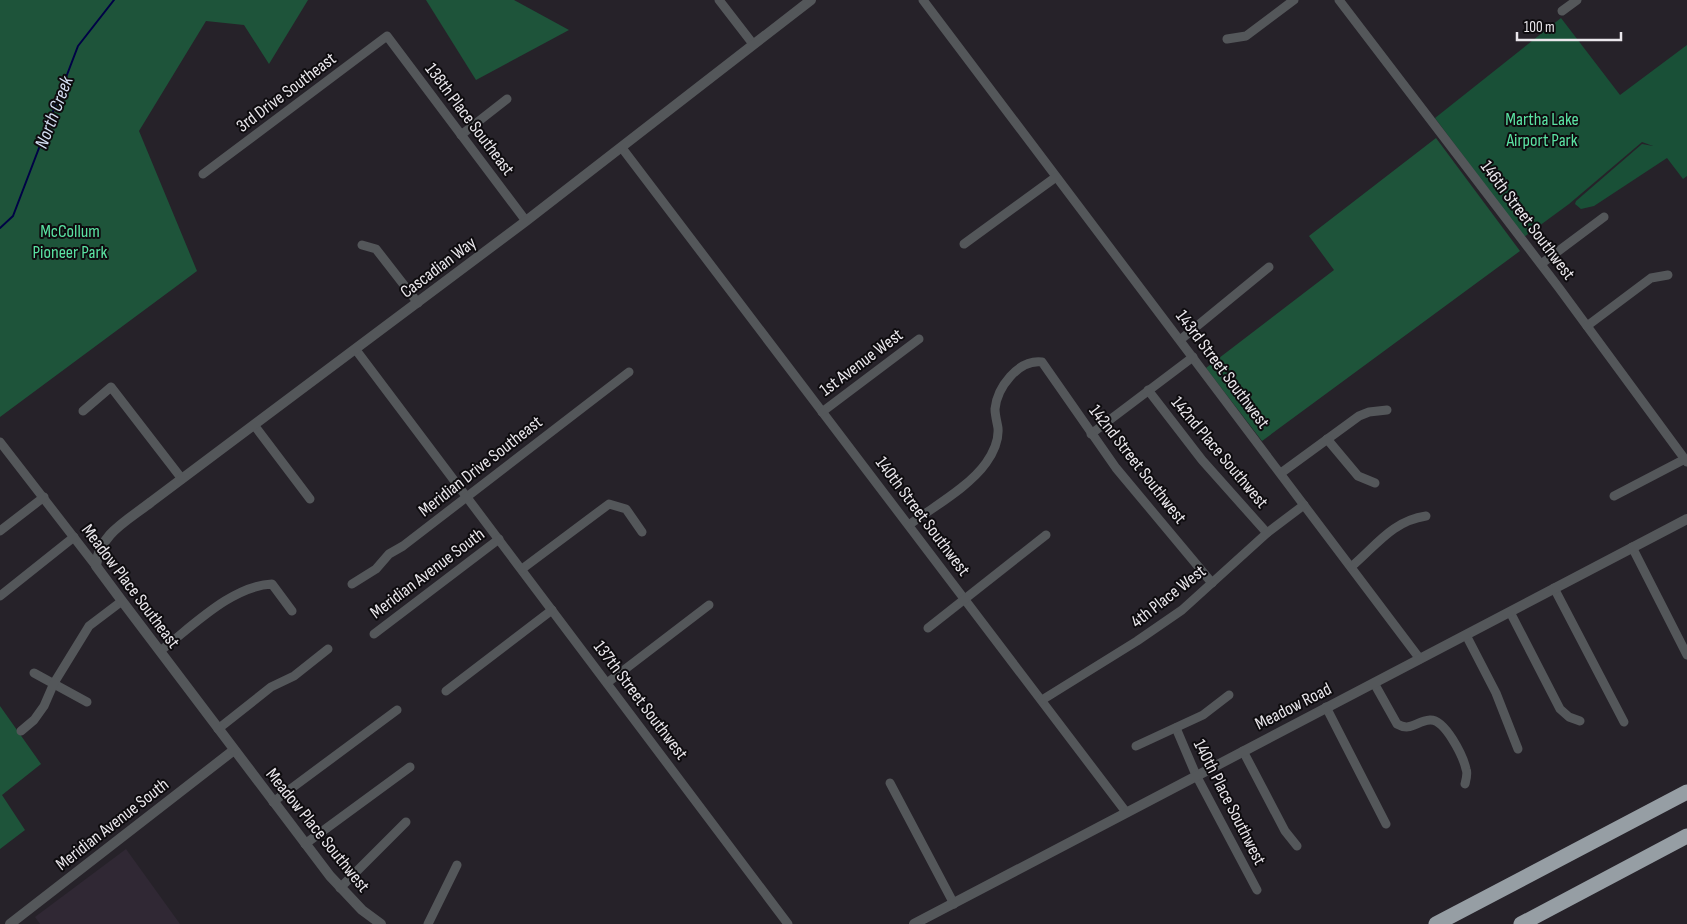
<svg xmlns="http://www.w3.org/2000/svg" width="1687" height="924" viewBox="0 0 1687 924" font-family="'Sofia Sans Condensed',sans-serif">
<rect width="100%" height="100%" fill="#262229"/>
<polygon fill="#302834" points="126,849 180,924 40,924 35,917"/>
<polygon fill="#195037" points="1561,18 1620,95 1687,45 1687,176 1683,179 1667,158 1594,206 1581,209 1575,204 1576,201 1642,144 1653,146 1642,142 1569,204 1524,237 1435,118"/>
<g fill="#1e543a">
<polygon points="0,0 308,0 269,64 244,25 206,21 139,131 197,271 0,417"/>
<polygon points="426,0 514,0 569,30 476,80"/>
<polygon points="1436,138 1520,251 1262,441 1206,368 1334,270 1309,236"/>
<polygon points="0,706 41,764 2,795 25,830 0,849"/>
</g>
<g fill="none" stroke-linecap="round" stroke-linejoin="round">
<polyline stroke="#000246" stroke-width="2" points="0,228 13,216 78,46 114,0"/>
<g stroke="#54575a" stroke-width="9">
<polyline points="719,0 753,44"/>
<polyline points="923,0 1420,659"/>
<polyline points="1339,0 1559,288 1687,462"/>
<polyline points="1562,11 1577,0"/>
<polyline points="1227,39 1246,36 1294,0"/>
<polyline points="461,135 507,99"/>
<polyline points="622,148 1126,812"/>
<polyline points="203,174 387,36 526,221"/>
<polyline points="964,244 1056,177"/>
<polyline points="362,245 376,249 418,303"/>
<polyline points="1541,264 1604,217"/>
<polyline points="1587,326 1651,278 1668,275"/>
<polyline points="1180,340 1269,267"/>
<polyline points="356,350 788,924"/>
<polyline points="1148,390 1202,460 1267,533"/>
<polyline points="83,411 111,387 182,479"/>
<polyline points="822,412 919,339"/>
<polyline points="254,425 310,499"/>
<polyline points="1091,434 1193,357"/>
<polyline points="1327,439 1358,476 1375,483"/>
<polyline points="0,442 96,566"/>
<polyline points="1281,473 1359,416 1369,412 1387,410"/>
<polyline points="1614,496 1685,459"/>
<path d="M909 525C933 507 969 487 986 463 993 453 999 440 998 428 997 422 995 415 995 409 997 388 1018 359 1042 362L1116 468 1212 583"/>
<polyline points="0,531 44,497"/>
<polyline points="1632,547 1687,655"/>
<path d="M1351 567C1376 546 1392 521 1426 516"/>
<polyline points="522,569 609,504 626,509 642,532"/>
<polyline points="352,584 376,569 389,554 403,546 629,372"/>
<polyline points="1554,588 1624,722"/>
<polyline points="0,596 74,537"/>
<polyline points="1510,612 1560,709 1569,717 1580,721"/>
<polyline points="928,628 1046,535"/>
<polyline points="374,634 499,539"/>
<polyline points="1466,635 1496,693 1518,749"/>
<path d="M160 651C192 627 231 586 272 584L292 611"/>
<polyline points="34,673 87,702"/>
<polyline points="607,683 709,605"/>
<path d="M1374 683 1397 724C1411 732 1416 721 1430 720 1445 719 1463 756 1466 769 1468 773 1466 780 1465 784"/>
<polyline points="446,691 552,610"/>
<polyline points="1042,700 1137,641 1182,610 1267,533 1304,505"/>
<polyline points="1326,707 1386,824"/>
<polyline points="1176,728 1196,775 1257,890"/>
<polyline points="218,729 271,687 294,676 328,649"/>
<polyline points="21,731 34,720 44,706 54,683 89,626 122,601"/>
<polyline points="1136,746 1203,715 1229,695"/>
<polyline points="1243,751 1285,831 1297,846"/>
<polyline points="890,783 954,904"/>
<polyline points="273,802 397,710"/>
<polyline points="305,844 410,767"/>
<polyline points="340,888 406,822"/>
<polyline points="428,924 457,865"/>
</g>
<g stroke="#54575a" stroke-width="10">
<polyline points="10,924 234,750"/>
<path d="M381 924 362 910 330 876 122 601 96 566C99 534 127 521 151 502L526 221 811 0"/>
<polyline points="914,924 1687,519"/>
</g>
<g stroke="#969ea4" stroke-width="15">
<polyline points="1436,924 1687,792"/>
<polyline points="1521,924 1687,836"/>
</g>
</g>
<g text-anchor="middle" stroke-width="4" stroke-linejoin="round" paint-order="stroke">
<g font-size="18" fill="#eae7ec" stroke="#0e0c0f">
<text transform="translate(286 92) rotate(-37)" y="6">3rd Drive Southeast</text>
<text transform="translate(470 119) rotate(53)" y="6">138th Place Southeast</text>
<text transform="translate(1528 220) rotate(53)" y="6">146th Street Southwest</text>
<text transform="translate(438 267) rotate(-37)" y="6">Cascadian Way</text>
<text transform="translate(861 362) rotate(-37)" y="6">1st Avenue West</text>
<text transform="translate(1223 369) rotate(53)" y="6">143rd Street Southwest</text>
<text transform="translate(1220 452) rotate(50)" y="6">142nd Place Southwest</text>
<text transform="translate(1138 464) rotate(52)" y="6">142nd Street Southwest</text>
<text transform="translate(480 466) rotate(-38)" y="6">Meridian Drive Southeast</text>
<text transform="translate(923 516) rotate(53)" y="6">140th Street Southwest</text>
<text transform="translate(427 573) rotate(-37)" y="6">Meridian Avenue South</text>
<text transform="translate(131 586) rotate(53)" y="6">Meadow Place Southeast</text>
<text transform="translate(1168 596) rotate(-38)" y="6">4th Place West</text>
<text transform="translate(641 700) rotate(53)" y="6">137th Street Southwest</text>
<text transform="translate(1293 706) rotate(-27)" y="6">Meadow Road</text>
<text transform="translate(1230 802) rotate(63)" y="6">140th Place Southwest</text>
<text transform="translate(112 824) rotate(-38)" y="6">Meridian Avenue South</text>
<text transform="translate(318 830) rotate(51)" y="6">Meadow Place Southwest</text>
</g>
<g font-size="18" fill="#5be3a3" stroke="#0e0c0f">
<text x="1542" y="125">Martha Lake<tspan x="1542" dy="21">Airport Park</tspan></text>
<text x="70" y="237">McCollum<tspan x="70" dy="21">Pioneer Park</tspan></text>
</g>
<g font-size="19" font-style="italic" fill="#d4def2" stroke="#0e0c0f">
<text transform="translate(53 112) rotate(-69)" y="7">North Creek</text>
</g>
</g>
<path d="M1517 32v8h104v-8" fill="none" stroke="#eae7ec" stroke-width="2.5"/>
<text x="1524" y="32" font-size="15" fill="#eae7ec" stroke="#0e0c0f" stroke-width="4" paint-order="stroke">100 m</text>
</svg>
